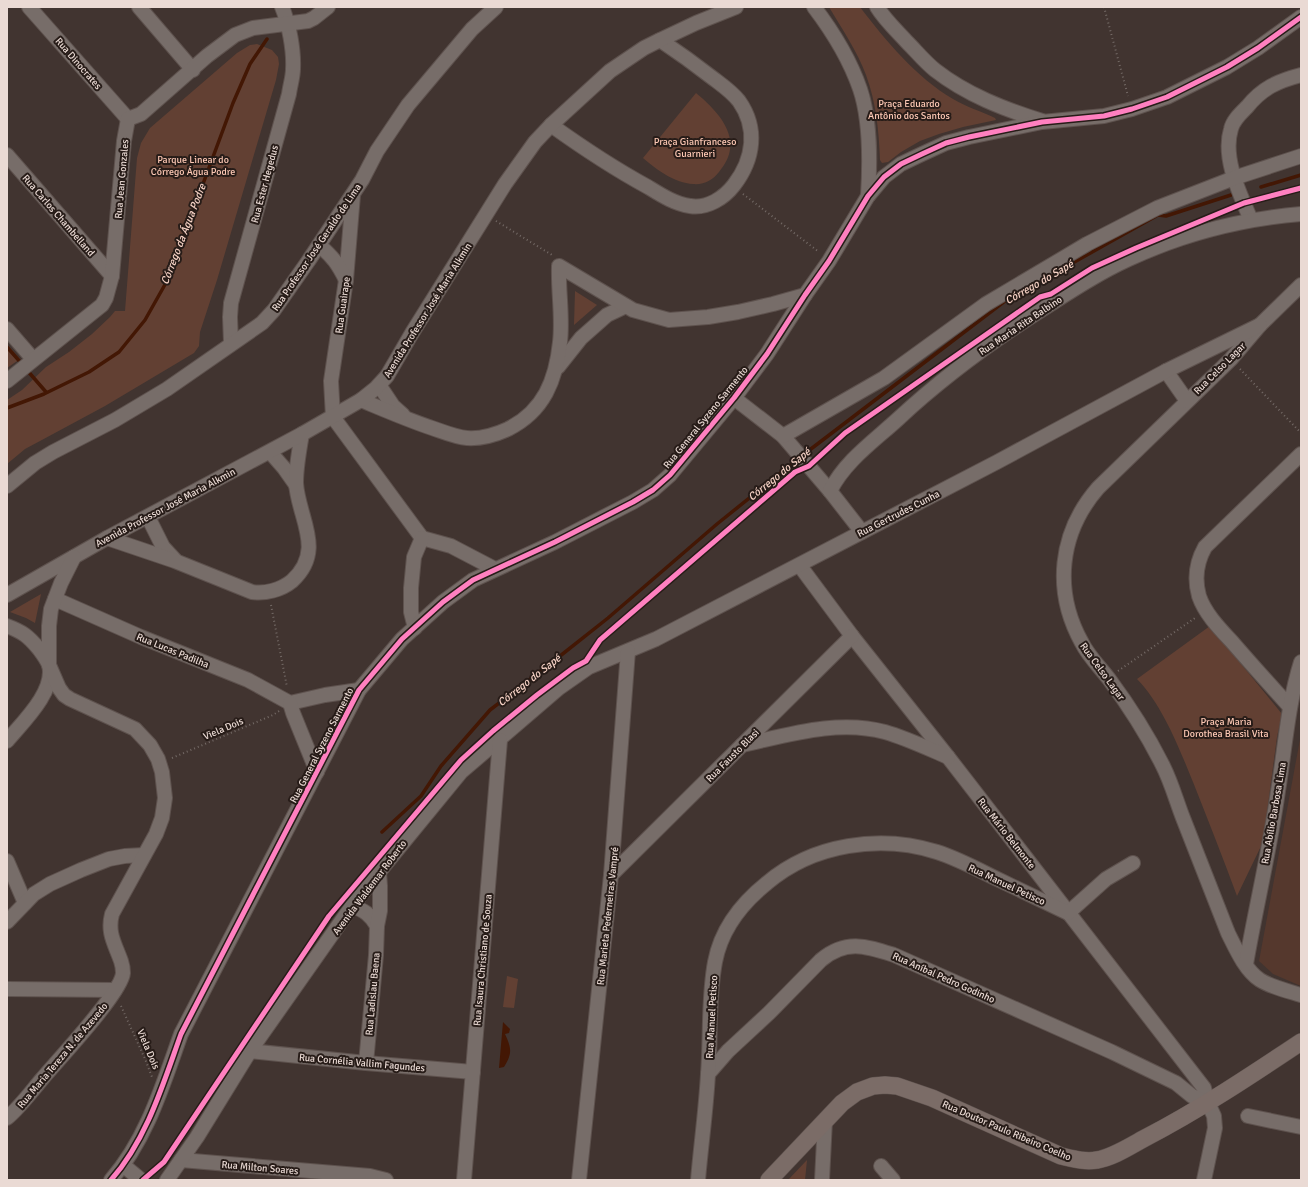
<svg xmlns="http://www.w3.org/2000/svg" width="1308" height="1187" viewBox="0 0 1308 1187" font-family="Signika,sans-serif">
<rect width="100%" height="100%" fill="#413430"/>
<polygon fill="#55382d" points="1301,734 1301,986 1273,974 1259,961"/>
<g fill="#624033">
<path d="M829 7H860C886 41 916 77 953 99 966 107 981 111 995 118L996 120 963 127 939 134 920 141 901 152 888 162 882 163 880 160C879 131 876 102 866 75 857 51 842 29 829 7Z"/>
<polygon points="257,44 272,50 278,57 279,64 276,80 217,280 200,332 199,346 194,353 105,406 40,441 25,449 7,464 7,400 22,390 46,367 69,352 92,334 110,317 115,311 125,311 137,158 141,143 150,128 237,53 250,45"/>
<path d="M696 93C720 113 746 141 719 172 713 180 704 185 693 184 675 183 657 170 643 158Z"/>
<polygon points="575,291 597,305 574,325"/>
<polygon points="7,345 20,359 7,368"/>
<polygon points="41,594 35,623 26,618 10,612"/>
<path d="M1210 626 1282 714 1277 737 1263 842 1237 896C1223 858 1208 820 1193 782 1179 748 1163 706 1137 679Z"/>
<polygon points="507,976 518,979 514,1008 503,1007"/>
<polygon points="807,1160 805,1180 788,1180"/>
</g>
<path fill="#431704" d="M503 1022 510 1029 509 1033 505 1034C512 1049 512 1054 504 1067L499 1068Z"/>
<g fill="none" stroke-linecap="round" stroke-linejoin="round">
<g stroke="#431704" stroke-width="3.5">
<polyline points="1261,187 1301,175"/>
<polyline points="7,347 22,364"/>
<polyline points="26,369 46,392"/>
<polyline points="7,408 44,394 89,372 119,352 145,320 167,281 233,103 250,64 267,39"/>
<polyline points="803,455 1005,301 1158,215 1166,216 1231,195"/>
<polyline points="382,832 421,796 441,766 490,710 555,660 608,618 717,524 798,459"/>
</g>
<g stroke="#5e524e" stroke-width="16">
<g id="minor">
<polyline points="29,7 128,119"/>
<polyline points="139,7 193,70"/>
<path d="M814 7C833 32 850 60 860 89 871 121 870 163 868 196"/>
<path d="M877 7C885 20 897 31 907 42 916 51 925 62 935 70 967 95 1004 109 1042 121"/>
<path d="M551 125C583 148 615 169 648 187 661 195 675 204 690 206 707 209 724 198 734 185 754 159 758 128 739 101 732 92 722 85 714 79 696 65 678 52 660 40"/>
<polyline points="7,155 112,276"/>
<polyline points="353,195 346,280 331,381 333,417 422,538"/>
<path d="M1251 220C1240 194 1222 158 1231 129 1233 120 1241 113 1247 107 1262 88 1278 81 1301 75"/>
<path d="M319 245C333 257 338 264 346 280"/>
<path d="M1301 285 1260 325 1231 359 1098 488C1059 533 1053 591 1082 643 1089 657 1100 667 1109 679 1129 706 1147 734 1162 764 1171 781 1176 800 1183 818 1198 856 1213 895 1228 933 1236 949 1245 970 1260 980 1271 987 1288 991 1301 995"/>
<polyline points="7,329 33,359"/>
<path d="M231 343 230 317 231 303 289 94C290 86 293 77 293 69 294 50 289 24 282 7"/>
<polyline points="558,367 581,338 607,315 626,306"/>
<polyline points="1166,371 1187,401"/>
<polyline points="7,381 102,305 106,298 112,276 124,141 128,119 141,114 207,56 235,35 253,28 308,21 314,18 328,7"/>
<polyline points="379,385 393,406 403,415"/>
<polyline points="734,398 783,436 830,491"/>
<path d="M361 400C385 410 408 420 432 428 444 432 455 437 467 438 482 439 495 435 508 429 544 411 556 380 560 342 563 317 558 291 559 266L633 310 669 320 708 317 738 312 773 304 805 295"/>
<polyline points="783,436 884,378 986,304 1087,244 1157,208 1234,178 1301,156"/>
<polyline points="270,452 284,468 296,485"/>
<polyline points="7,486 35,463 53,452 115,420 167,389 262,323 274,310 309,260 362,180 377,151 408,105 472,29 496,7"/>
<polyline points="148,517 163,547 175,560"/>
<path d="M862 532 830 491C845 461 874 441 898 419 940 380 987 345 1035 314 1065 295 1096 274 1129 259 1183 234 1242 219 1301 214"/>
<path d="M107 538 175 561 252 592C265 594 281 590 292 581 326 550 298 518 296 483 296 467 299 451 302 434"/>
<polyline points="422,538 451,546 495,569"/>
<polyline points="800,566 852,636 948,757 1204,1088 1208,1103 1214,1116 1215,1128 1204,1180"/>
<polyline points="7,595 107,538 302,434 361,400 376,388 387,376 412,333 505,184 535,142 551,125 610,71 644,48 660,40 696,23 736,7"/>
<polyline points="55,599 141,637 248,680 290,703 325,695 359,690"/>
<path d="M7 626C23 632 28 636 39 649 42 653 47 660 49 665 56 691 22 723 7 741"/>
<polyline points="415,628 411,612 411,588 414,557 422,538"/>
<polyline points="290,703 293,713 317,772"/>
<path d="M1290 707C1271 686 1252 665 1233 643 1221 630 1205 614 1199 596 1194 578 1196 563 1205 547L1301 454"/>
<path d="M742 745C788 735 838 719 885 732 906 738 927 748 948 757"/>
<polyline points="7,861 25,903"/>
<polyline points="611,875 852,636"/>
<path d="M352 906C364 910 371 915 377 926"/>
<polyline points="7,922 34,894 50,884 81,870 109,859 125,856 144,855"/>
<path d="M1246 964C1256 906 1270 849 1278 791 1285 748 1288 703 1301 662"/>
<polyline points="7,989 115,990"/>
<polyline points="250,1051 366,1063 473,1072"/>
<polyline points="366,1063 376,955 377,926 380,911 380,886 379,872"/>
<path d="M708 1074 728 1051 769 1013 821 960C846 939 866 946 894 955L1112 1052 1176 1083 1192 1096 1208 1103"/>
<polyline points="1248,1116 1301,1127"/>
<path d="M7 1118C20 1107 31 1092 42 1079 57 1061 122 992 123 973 123 969 122 964 121 961 115 944 107 933 112 914L156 834 162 818 165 798 162 772 158 759 150 745 135 729 70 699 64 695 59 688 49 665V626L51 609 61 583 74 557"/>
<polyline points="181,1160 370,1176 386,1180"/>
<polyline points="123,1165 141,1180"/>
<polyline points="881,1166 893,1180"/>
<path d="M111 1180C147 1139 163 1084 181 1034L359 690 402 639 443 602 473 580 555 542 633 502 653 490 670 475 734 398 767 354 805 295 829 261 868 196 884 177 901 164 922 154 946 143 969 137 1042 122 1104 116 1132 109 1167 97 1227 67 1258 48 1301 17"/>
<polyline points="167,1180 197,1137 250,1051 352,906 379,872 461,772 559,688 589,667 656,639 997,462 1166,371 1260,325"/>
<polyline points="464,1180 500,740"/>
<polyline points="579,1180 611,875 628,651"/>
<path d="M698 1180C701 1145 706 1110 708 1074 711 1037 708 999 715 962 721 930 742 903 767 883 813 844 880 834 937 852 956 858 975 868 993 877 1018 889 1043 901 1068 913L1106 879 1133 863"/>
<polyline points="822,1180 825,1120"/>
</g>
</g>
<g stroke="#5e524e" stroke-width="18">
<path id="major" d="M769 1180 842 1103 857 1092 873 1086 885 1085 897 1086 932 1098 1061 1156C1074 1159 1085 1162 1097 1160 1114 1157 1130 1146 1145 1138 1199 1110 1250 1076 1301 1042"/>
</g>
<g stroke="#746a66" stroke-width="2" stroke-dasharray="1 3" stroke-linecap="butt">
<polyline points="1104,7 1128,96"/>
<polyline points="743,194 819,252"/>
<polyline points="496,221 552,255"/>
<polyline points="1240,369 1301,433"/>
<polyline points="271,605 287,687"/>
<polyline points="1118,671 1195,618"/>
<polyline points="172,758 273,715 279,711"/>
<polyline points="121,1006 145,1059 152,1077"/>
</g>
<use href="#minor" stroke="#776d69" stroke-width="14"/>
<use href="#major" stroke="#7b6c67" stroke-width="17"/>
<g stroke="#271c18" stroke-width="8">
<g id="cycleway">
<path d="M111 1180C147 1139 163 1084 181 1034L359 690 402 639 443 602 473 580 555 542 633 502 653 490 670 475 734 398 767 354 805 295 829 261 868 196 884 177 901 164 922 154 946 143 969 137 1042 122 1104 116 1132 109 1167 97 1227 67 1258 48 1301 17"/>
<polyline points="143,1180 164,1162 329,916 461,760 493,731 537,695 573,668 586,661 600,640 795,472 809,466 845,433 1040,297 1051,294 1092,268 1136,248 1244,203 1301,188"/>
</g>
</g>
<use href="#cycleway" stroke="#ff80c0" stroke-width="5"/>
</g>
<g text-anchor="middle" stroke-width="4" stroke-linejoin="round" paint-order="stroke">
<g font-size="10" fill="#eadad4" stroke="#271c18">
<text transform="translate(79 63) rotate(49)" y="4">Rua Dinocrates</text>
<text transform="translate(121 179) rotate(-85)" y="4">Rua Jean Gonzales</text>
<text transform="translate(264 184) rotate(-75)" y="4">Rua Ester Hegedus</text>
<text transform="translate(59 215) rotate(49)" y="4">Rua Carlos Chambelland</text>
<text transform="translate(316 247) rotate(-56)" y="4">Rua Professor José Geraldo de Lima</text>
<text transform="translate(342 305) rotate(-82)" y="4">Rua Guairape</text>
<text transform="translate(427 310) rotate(-58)" y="4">Avenida Professor José Maria Alkmin</text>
<text transform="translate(1020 325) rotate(-34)" y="4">Rua Maria Rita Balbino</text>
<text transform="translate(1219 368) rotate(-45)" y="4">Rua Celso Lagar</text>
<text transform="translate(705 417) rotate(-51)" y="4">Rua General Syzeno Sarmento</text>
<text transform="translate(165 507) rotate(-28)" y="4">Avenida Professor José Maria Alkmin</text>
<text transform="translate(898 513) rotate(-27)" y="4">Rua Gertrudes Cunha</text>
<text transform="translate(173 650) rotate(22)" y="4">Rua Lucas Padilha</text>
<text transform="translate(1103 671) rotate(54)" y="4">Rua Celso Lagar</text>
<text transform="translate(223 728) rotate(-23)" y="4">Viela Dois</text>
<text transform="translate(321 745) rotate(-63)" y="4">Rua General Syzeno Sarmento</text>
<text transform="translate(732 755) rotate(-45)" y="4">Rua Fausto Blasi</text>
<text transform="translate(1273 813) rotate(-80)" y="4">Rua Abílio Barbosa Lima</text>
<text transform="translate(1007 833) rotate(52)" y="4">Rua Mário Belmonte</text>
<text transform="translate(1007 884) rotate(25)" y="4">Rua Manuel Petisco</text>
<text transform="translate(369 887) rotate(-53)" y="4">Avenida Waldemar Roberto</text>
<text transform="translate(607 916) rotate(-84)" y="4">Rua Marieta Pederneiras Vampré</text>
<text transform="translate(482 960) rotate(-85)" y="4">Rua Isaura Christiano de Souza</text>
<text transform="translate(944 977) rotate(24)" y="4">Rua Aníbal Pedro Godinho</text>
<text transform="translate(372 994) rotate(-85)" y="4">Rua Ladislau Baena</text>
<text transform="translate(711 1017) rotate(-87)" y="4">Rua Manuel Petisco</text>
<text transform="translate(149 1049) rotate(67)" y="4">Viela Dois</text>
<text transform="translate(62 1055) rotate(-50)" y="4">Rua Maria Tereza N. de Azevedo</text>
<text transform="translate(362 1062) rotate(5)" y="4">Rua Cornélia Vallim Fagundes</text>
<text transform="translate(1007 1130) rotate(23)" y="4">Rua Doutor Paulo Ribeiro Coelho</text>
<text transform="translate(260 1167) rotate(5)" y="4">Rua Milton Soares</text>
</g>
<g font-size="10" fill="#fdc8b4" stroke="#271c18">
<text x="909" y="107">Praça Eduardo<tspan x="909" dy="12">Antônio dos Santos</tspan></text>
<text x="695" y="145">Praça Gianfranceso<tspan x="695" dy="12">Guarnieri</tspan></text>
<text x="193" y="163">Parque Linear do<tspan x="193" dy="12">Córrego Água Podre</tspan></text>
<text x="1226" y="725">Praça Maria<tspan x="1226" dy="12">Dorothea Brasil Vita</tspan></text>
</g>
<g font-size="11" font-style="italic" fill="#f6d2c5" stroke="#271c18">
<text transform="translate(183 234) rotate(-69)" y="4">Córrego da Água Podre</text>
<text transform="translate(1039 282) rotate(-30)" y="4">Córrego do Sapé</text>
<text transform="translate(779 474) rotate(-39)" y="4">Córrego do Sapé</text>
<text transform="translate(529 680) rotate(-38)" y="4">Córrego do Sapé</text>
</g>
</g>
<rect width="1308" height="1187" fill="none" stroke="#eadad4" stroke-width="16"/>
</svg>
